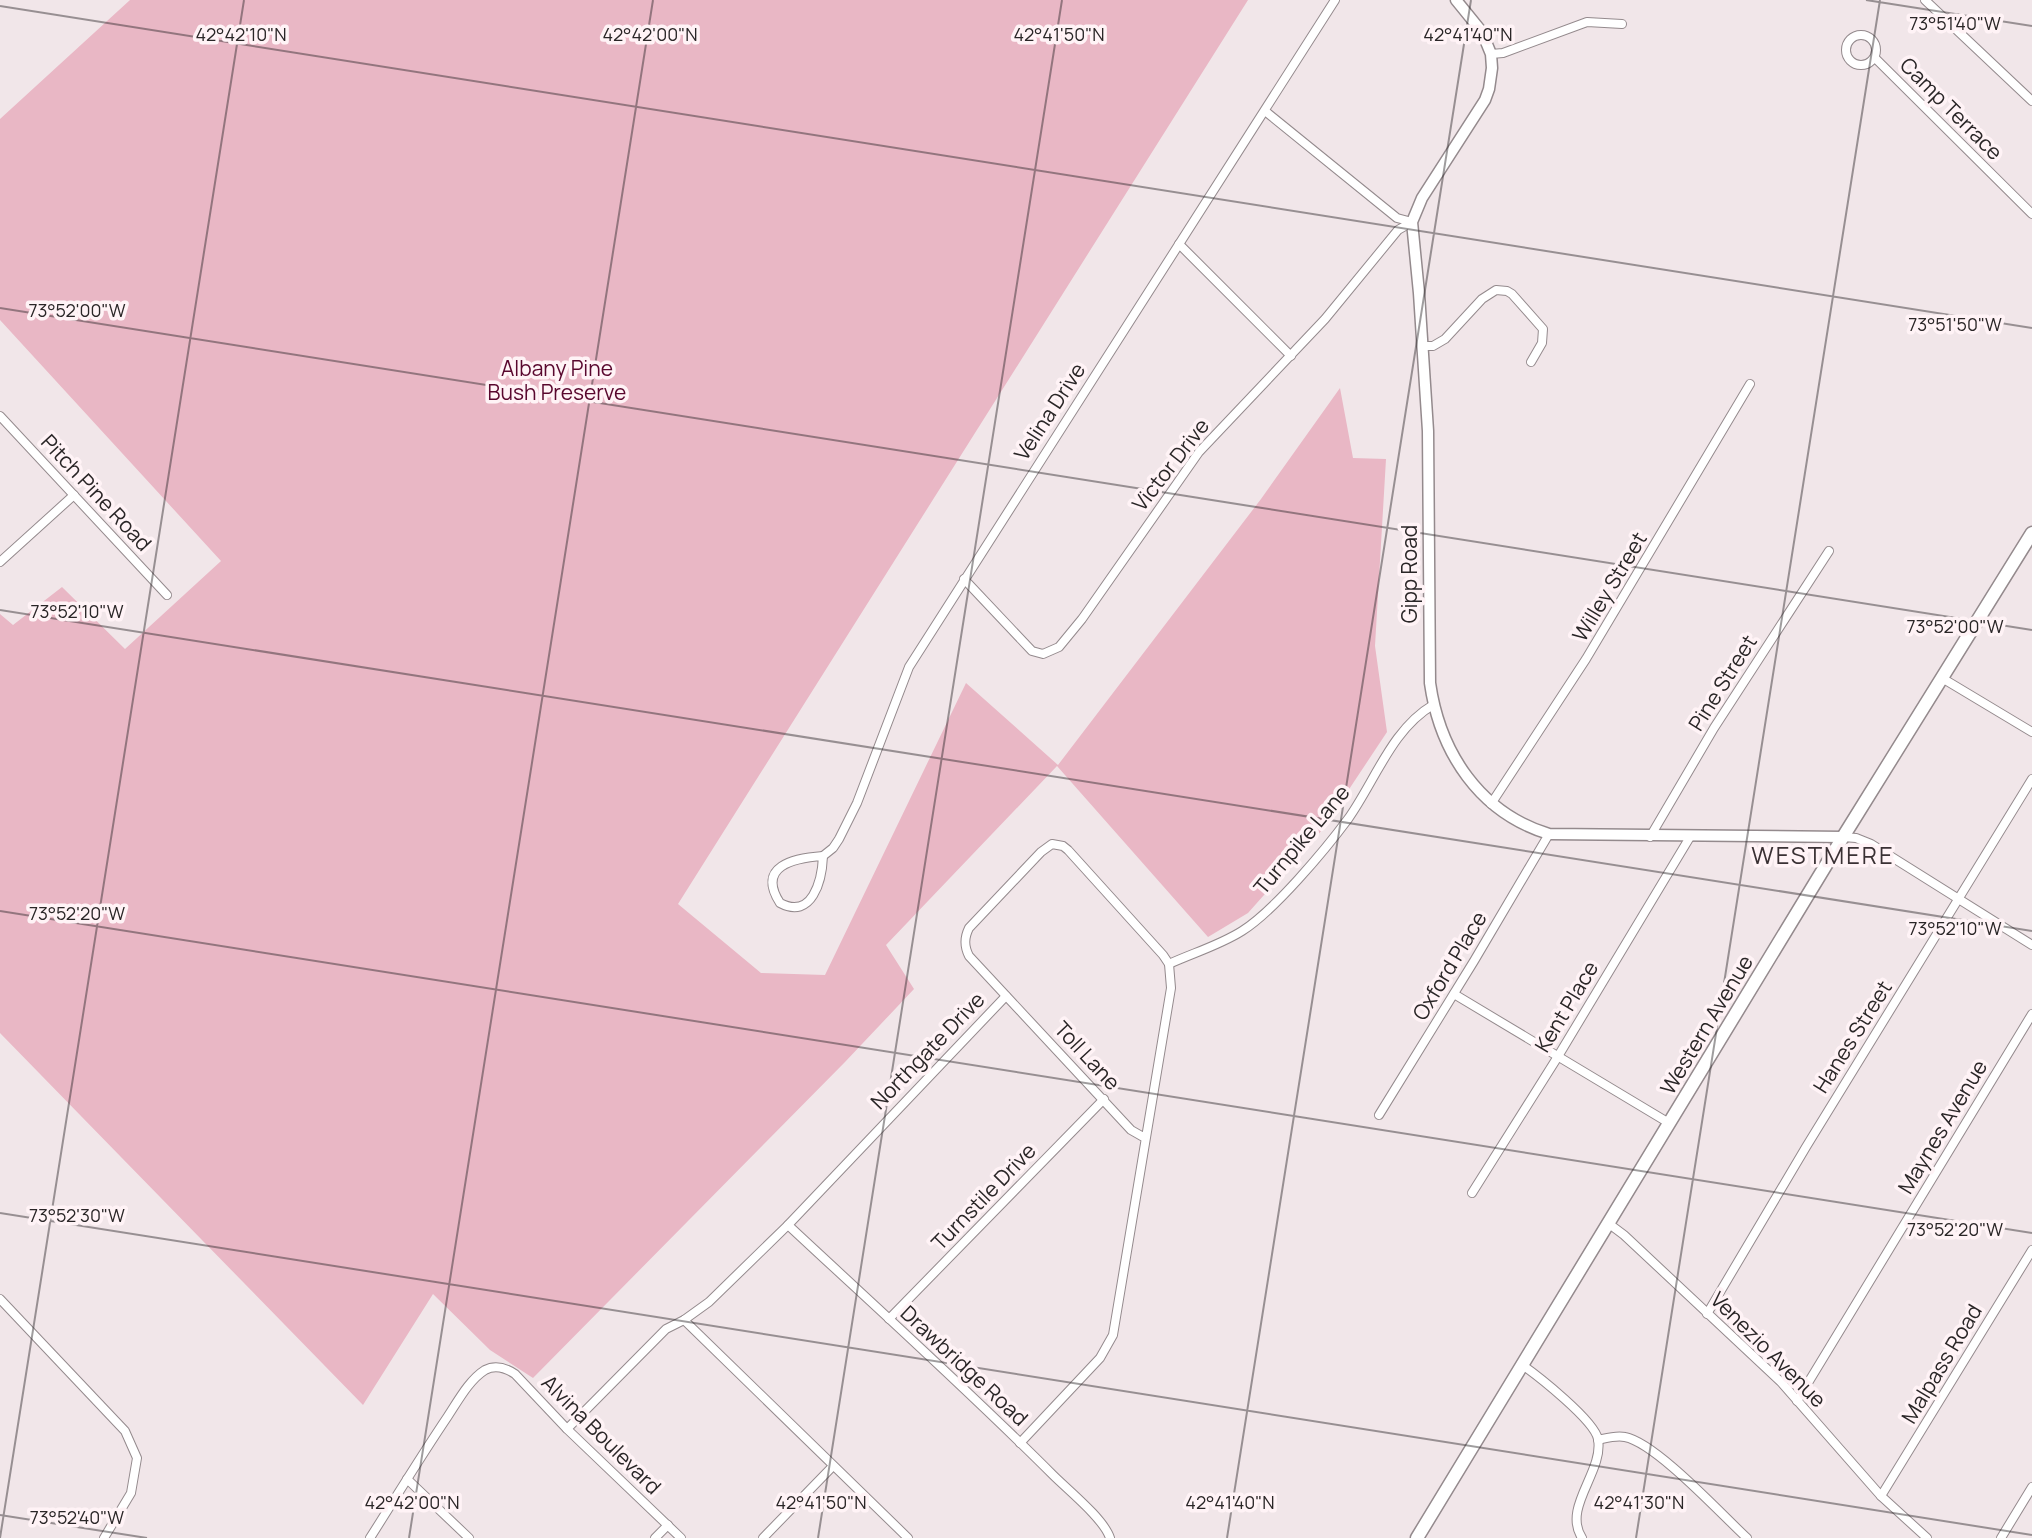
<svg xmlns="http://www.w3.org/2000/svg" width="2032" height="1538" viewBox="0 0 2032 1538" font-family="Manrope,sans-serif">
<rect width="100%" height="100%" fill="#f1e6e9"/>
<polygon fill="#e9b7c5" points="130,0 1248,0 678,904 761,973 825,975 966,683 1058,765 1261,499 1340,388 1353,458 1386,459 1375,646 1387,732 1322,830 1248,913 1208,937 1057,766 886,945 914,989 845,1062 533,1378 490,1350 433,1294 363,1405 0,1033 0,614 13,625 62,587 125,649 221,561 0,320 0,119"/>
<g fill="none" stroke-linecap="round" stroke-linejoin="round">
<g stroke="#948a8d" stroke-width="10">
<g id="street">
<polyline points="1925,0 2032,101"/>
<circle cx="1861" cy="50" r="15"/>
<polyline points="1491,54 1503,53 1587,22 1622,24"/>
<polyline points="1875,58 2032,214"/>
<polyline points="1265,111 1397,218 1412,222"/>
<polyline points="1179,244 1291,356"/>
<polyline points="1422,346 1433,346 1445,339 1482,299 1496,290 1507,291 1512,294 1543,329 1542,343 1531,362"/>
<polyline points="0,416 167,595"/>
<polyline points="0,562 74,495"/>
<polyline points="964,579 1032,651 1043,654 1059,647 1082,619 1199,452 1325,319 1398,230 1412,222"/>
<polyline points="1942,678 2032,732"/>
<polyline points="1491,804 1586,659 1750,384"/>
<polyline points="1650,837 1714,728 1829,551"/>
<polyline points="1843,837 1856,838 1871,844 2032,945"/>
<polyline points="823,856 833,848 839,839 857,803 909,667 1335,0"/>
<path d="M823 856C822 881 812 920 780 903 756 866 794 858 823 856Z"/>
<path d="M1169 964C1193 953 1220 945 1242 931 1274 911 1325 850 1348 819 1375 781 1392 729 1433 705"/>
<polyline points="1454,994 1669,1123"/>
<polyline points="1379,1115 1474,961 1549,834"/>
<polyline points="1472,1193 1557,1058 1690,837"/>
<polyline points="1608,1223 1624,1235 1781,1382 1881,1496 1927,1538"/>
<path d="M788 1225C877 1308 967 1389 1053 1475 1068 1490 1104 1519 1110 1538"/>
<polyline points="0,1299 125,1431 137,1458 131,1493 104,1538"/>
<polyline points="1707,1314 1806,1147 2032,779"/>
<polyline points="889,1319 1104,1099"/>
<polyline points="684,1320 908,1538"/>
<path d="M1521 1364C1538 1376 1594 1420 1598 1439 1604 1472 1562 1507 1582 1538"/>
<polyline points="1797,1401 2032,1014"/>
<polyline points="567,1429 666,1329 684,1320 709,1302 788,1225 1006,996"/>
<path d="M1598 1440C1607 1438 1616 1435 1625 1437 1656 1443 1721 1514 1747 1538"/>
<path d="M1020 1443 1100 1358 1113 1335 1171 988 1169 964 1163 955 1068 850 1063 846 1052 844 1041 852 969 928C964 938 964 946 969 956L1131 1130 1145 1138"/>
<polyline points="407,1479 469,1538"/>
<polyline points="1881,1496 2032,1250"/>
<path d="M370 1538C396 1497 421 1456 448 1416 458 1401 469 1380 485 1370 496 1364 506 1368 515 1374L567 1429 681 1538"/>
<polyline points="655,1538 668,1525"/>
<polyline points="763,1538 833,1466"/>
<polyline points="2001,1538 2032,1487"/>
</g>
</g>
<g stroke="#948a8d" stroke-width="13">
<path id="secondary" d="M1456 0 1482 32 1491 54 1492 68 1489 89 1485 100 1422 198 1412 222 1419 293 1428 431 1430 683C1440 753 1480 813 1549 834L1843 837"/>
</g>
<g stroke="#948a8d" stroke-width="15">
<polyline id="primary" points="1417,1538 1843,837 2032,533"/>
</g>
<use href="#street" stroke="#fff" stroke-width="8"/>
<use href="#secondary" stroke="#fff" stroke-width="10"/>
<use href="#primary" stroke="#fff" stroke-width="12"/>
</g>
<path fill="none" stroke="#2a2627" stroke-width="2" stroke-opacity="0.45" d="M1866 0 2032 26M0 6 2032 328M0 308 2032 630M0 610 2032 931M0 911 2032 1233M0 1213 2032 1535M0 1515 147 1538M0 1538 244 0M409 1538 653 0M818 1538 1062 0M1227 1538 1471 0M1636 1538 1880 0"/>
<g text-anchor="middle" stroke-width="7" stroke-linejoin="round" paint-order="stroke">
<g font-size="21" fill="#2a2627" stroke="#fff3f6">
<text transform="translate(1951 109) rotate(45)" y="7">Camp Terrace</text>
<text transform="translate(1050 412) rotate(-57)" y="7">Velina Drive</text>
<text transform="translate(1171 465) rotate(-52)" y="7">Victor Drive</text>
<text transform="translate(96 493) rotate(47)" y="7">Pitch Pine Road</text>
<text transform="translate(1410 574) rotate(-90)" y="7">Gipp Road</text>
<text transform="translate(1610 587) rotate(-59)" y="7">Willey Street</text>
<text transform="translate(1723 683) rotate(-58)" y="7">Pine Street</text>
<text transform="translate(1302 840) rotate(-50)" y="7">Turnpike Lane</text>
<text transform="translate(1450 966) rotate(-59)" y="7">Oxford Place</text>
<text transform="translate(1567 1007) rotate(-59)" y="7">Kent Place</text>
<text transform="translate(1707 1025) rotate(-59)" y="7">Western Avenue</text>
<text transform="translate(1853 1037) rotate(-58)" y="7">Hanes Street</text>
<text transform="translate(928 1051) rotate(-46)" y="7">Northgate Drive</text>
<text transform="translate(1087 1056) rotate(47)" y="7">Toll Lane</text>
<text transform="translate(1943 1127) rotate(-59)" y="7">Maynes Avenue</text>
<text transform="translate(984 1197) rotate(-46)" y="7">Turnstile Drive</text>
<text transform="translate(1768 1350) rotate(45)" y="7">Venezio Avenue</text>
<text transform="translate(1942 1364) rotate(-59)" y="7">Malpass Road</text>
<text transform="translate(964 1366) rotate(43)" y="7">Drawbridge Road</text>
<text transform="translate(601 1435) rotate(45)" y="7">Alvina Boulevard</text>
</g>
<g font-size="21" fill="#59072e" stroke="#fff3f6">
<text x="557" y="376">Albany Pine<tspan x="557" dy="24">Bush Preserve</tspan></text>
</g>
<g font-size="24" letter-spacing="2" fill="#3a3134" stroke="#fff3f6">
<text x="1823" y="864">WESTMERE</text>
</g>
</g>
<g font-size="18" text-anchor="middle" fill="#2a2627" stroke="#fff3f6" stroke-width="7" stroke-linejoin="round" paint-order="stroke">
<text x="1955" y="30">73°51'40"W</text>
<text x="241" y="41">42°42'10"N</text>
<text x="650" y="41">42°42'00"N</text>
<text x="1059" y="41">42°41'50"N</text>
<text x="1468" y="41">42°41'40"N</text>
<text x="77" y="317">73°52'00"W</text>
<text x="1955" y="331">73°51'50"W</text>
<text x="77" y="618">73°52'10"W</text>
<text x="1955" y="633">73°52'00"W</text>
<text x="77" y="920">73°52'20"W</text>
<text x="1955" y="935">73°52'10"W</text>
<text x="77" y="1222">73°52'30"W</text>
<text x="1955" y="1236">73°52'20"W</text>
<text x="412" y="1509">42°42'00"N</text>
<text x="821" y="1509">42°41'50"N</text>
<text x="1230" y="1509">42°41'40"N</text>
<text x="1639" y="1509">42°41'30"N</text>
<text x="77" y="1524">73°52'40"W</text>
</g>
</svg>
